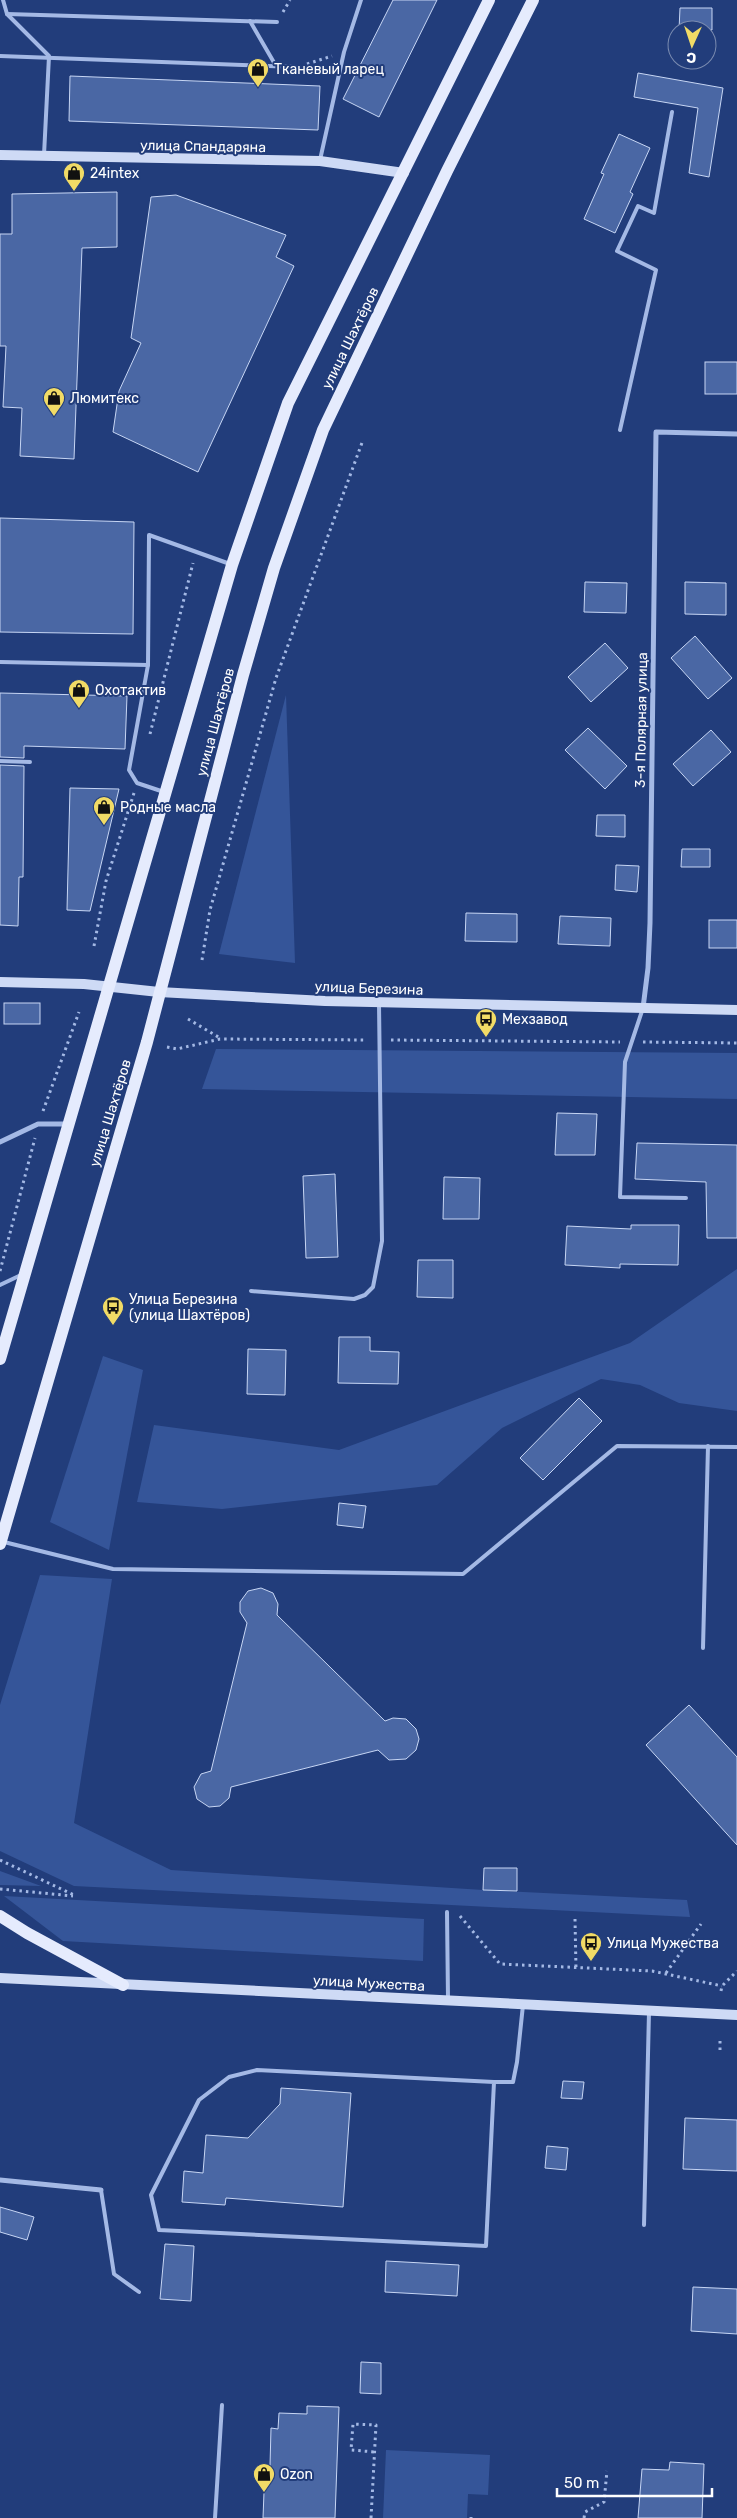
<svg xmlns="http://www.w3.org/2000/svg" width="737" height="2518" viewBox="0 0 737 2518" font-family="Rubik,sans-serif">
<rect width="100%" height="100%" fill="#223d7b"/>
<g fill="#355599">
<polygon points="286,695 295,963 219,954"/>
<polygon points="216,1049 737,1053 737,1099 202,1089"/>
<polygon points="737,1269 737,1411 679,1403 640,1385 601,1379 502,1428 437,1485 222,1509 137,1502 154,1425 339,1450 630,1343"/>
<polygon points="103,1356 143,1370 109,1550 50,1522"/>
<polygon points="40,1575 112,1579 74,1823 171,1870 483,1890 687,1900 690,1917 74,1886 0,1851 0,1705"/>
<polygon points="0,1871 41,1886 0,1885"/>
<polygon points="4,1896 424,1919 423,1961 63,1941"/>
<polygon points="386,2450 490,2455 488,2495 468,2494 467,2518 383,2518"/>
</g>
<g fill="#4a67a4" stroke="#c7d6f4">
<polygon points="393,0 437,0 379,117 343,99"/>
<polygon points="680,8 712,8 712,30 679,30"/>
<polygon points="638,73 723,88 709,177 689,173 698,108 634,97"/>
<polygon points="70,76 320,86 318,130 69,121"/>
<polygon points="619,134 650,148 630,192 633,194 615,233 584,219 604,174 601,173"/>
<polygon points="117,192 117,247 82,248 74,459 20,456 22,408 3,407 6,346 0,346 0,234 12,234 12,194"/>
<polygon points="176,195 286,235 276,257 294,266 198,472 113,432 119,391 141,343 131,338 151,197"/>
<rect x="705" y="362" width="32" height="32"/>
<polygon points="0,518 134,522 133,634 0,632"/>
<polygon points="585,582 627,583 626,613 584,612"/>
<polygon points="685,582 726,583 726,615 685,614"/>
<polygon points="695,636 732,678 708,699 671,658"/>
<polygon points="605,643 628,668 591,702 568,677"/>
<polygon points="0,693 127,696 125,749 24,746 24,758 0,757"/>
<polygon points="588,728 627,766 605,789 565,750"/>
<polygon points="711,730 731,752 693,786 673,764"/>
<polygon points="0,765 24,766 23,877 19,877 18,926 0,925"/>
<polygon points="70,788 119,789 90,911 67,910"/>
<polygon points="597,815 625,815 625,837 596,836"/>
<polygon points="682,849 710,849 710,867 681,867"/>
<polygon points="616,865 639,866 637,892 615,890"/>
<polygon points="466,913 517,914 517,942 465,941"/>
<polygon points="560,916 611,918 610,946 558,944"/>
<rect x="709" y="920" width="28" height="28"/>
<rect x="4" y="1003" width="36" height="21"/>
<polygon points="557,1113 597,1114 595,1155 555,1155"/>
<polygon points="637,1143 737,1145 737,1238 707,1238 706,1182 635,1179"/>
<polygon points="335,1174 338,1257 306,1258 303,1176"/>
<polygon points="444,1177 480,1178 479,1219 443,1219"/>
<polygon points="631,1225 679,1225 678,1265 620,1264 620,1268 565,1265 567,1226 631,1229"/>
<polygon points="418,1260 453,1260 453,1298 417,1297"/>
<polygon points="339,1337 370,1337 370,1351 399,1352 398,1384 338,1383"/>
<polygon points="248,1349 286,1350 285,1395 247,1394"/>
<polygon points="579,1398 602,1421 543,1480 520,1458"/>
<polygon points="339,1503 366,1506 363,1528 337,1525"/>
<polygon points="261,1588 273,1593 278,1604 277,1615 385,1721 393,1718 406,1719 416,1729 419,1739 416,1750 406,1759 389,1760 378,1750 231,1787 229,1798 220,1806 209,1807 197,1799 194,1787 201,1774 211,1771 247,1623 240,1612 240,1602 248,1591"/>
<polygon points="689,1705 737,1757 737,1845 646,1745"/>
<polygon points="484,1868 517,1868 517,1891 483,1890"/>
<polygon points="563,2081 584,2082 582,2099 561,2098"/>
<polygon points="281,2088 351,2093 343,2207 226,2198 225,2205 182,2202 184,2171 203,2173 206,2135 248,2138 280,2104"/>
<polygon points="685,2118 737,2120 737,2171 683,2169"/>
<polygon points="547,2146 568,2148 566,2170 545,2168"/>
<polygon points="0,2207 34,2217 27,2240 0,2232"/>
<polygon points="165,2244 194,2246 191,2301 160,2299"/>
<polygon points="386,2261 459,2265 457,2296 385,2292"/>
<polygon points="693,2287 737,2289 737,2334 691,2331"/>
<polygon points="361,2362 381,2363 381,2394 360,2393"/>
<polygon points="307,2406 339,2407 335,2518 263,2518 265,2466 270,2466 271,2428 278,2429 279,2413 307,2414"/>
<polygon points="670,2462 704,2464 702,2518 638,2518 642,2469 669,2470"/>
</g>
<g fill="none" stroke-linecap="round" stroke-linejoin="round">
<g stroke="#a4b9e5" stroke-width="3" stroke-dasharray="2.5 4" stroke-linecap="butt">
<polyline points="283,12 290,0"/>
<polyline points="307,64 332,56"/>
<polyline points="307,69 328,71"/>
<polyline points="150,734 193,563"/>
<polyline points="94,946 106,881 134,793"/>
<polyline points="202,960 210,910 276,678 363,440"/>
<polyline points="188,1019 220,1038"/>
<polyline points="391,1040 620,1042"/>
<polyline points="643,1042 737,1043"/>
<polyline points="167,1047 177,1049 220,1039 367,1040"/>
<polyline points="43,1111 79,1012"/>
<polyline points="0,1271 35,1138"/>
<polyline points="0,1860 76,1896"/>
<polyline points="0,1889 73,1896"/>
<polyline points="460,1916 500,1964 652,1971 722,1986"/>
<polyline points="575,1919 576,1969"/>
<polyline points="666,1973 701,1924"/>
<polyline points="721,1991 722,1986 737,1971"/>
<polyline points="720,2050 720,2039"/>
<polyline points="371,2518 376,2425 353,2424 351,2450 375,2452"/>
<polyline points="471,2518 471,2517"/>
<polyline points="584,2518 585,2512 604,2502 607,2471"/>
</g>
<g stroke="#a4b9e5" stroke-width="4">
<polyline points="3,0 7,14 49,56 44,155"/>
<polyline points="7,14 277,22"/>
<polyline points="250,21 276,66"/>
<polyline points="0,56 296,67"/>
<polyline points="320,160 344,52 361,0"/>
<polyline points="620,430 656,270 617,251 638,206 654,213 672,112"/>
<polyline points="0,662 148,665"/>
<polyline points="0,761 30,762"/>
<polyline points="164,792 137,783 129,770 148,665 149,535 230,564"/>
<polyline points="643,1008 625,1062 620,1197 686,1198"/>
<polyline points="0,1285 21,1275"/>
<polyline points="251,1291 354,1299 365,1295 373,1287 382,1241 379,1004"/>
<polyline points="4,1542 113,1569 463,1574 617,1446 737,1447"/>
<polyline points="703,1648 708,1446"/>
<polyline points="447,1912 448,1999"/>
<polyline points="494,2082 257,2070 229,2077 199,2100 151,2195 159,2230 486,2246 494,2082 513,2082 517,2062 523,2005"/>
<polyline points="101,2190 114,2274 139,2292"/>
<polyline points="644,2225 649,2012"/>
<polyline points="215,2518 222,2405"/>
</g>
<g stroke="#a4b9e5" stroke-width="5">
<polyline points="643,1008 648,968 650,923 656,432 737,434"/>
<polyline points="0,1142 38,1124 68,1124"/>
<polyline points="0,2180 101,2190"/>
</g>
<g stroke="#cedaf5" stroke-width="10">
<polyline points="0,155 320,161 404,173"/>
<polyline points="0,982 84,984 159,992 325,1001 737,1010"/>
<polyline points="0,1978 737,2015"/>
</g>
<g stroke="#e5ebfd" stroke-width="12">
<polyline points="0,1359 232,565 288,403 489,0"/>
<polyline points="0,1544 147,1042 243,675 274,568 323,430 447,171 533,0"/>
<polyline points="0,1916 27,1933 123,1985"/>
</g>
</g>
<defs>
<g id="shop-pin" transform="scale(1.125)"><path d="M0 17L-7.5 6A9.5 9.5 0 1 1 7.5 6Z" fill="#f1db66" stroke="#223d7b"/><path d="M-5-2.5h2.3a2.7 3.5 0 0 1 5.4 0H5L5.5 6h-11ZM-1.5-2.5h3a1.5 2.3 0 0 0-3 0Z" fill="#111"/></g>
<g id="bus-pin" transform="scale(1.125)"><path d="M0 17L-7.5 6A9.5 9.5 0 1 1 7.5 6Z" fill="#f1db66" stroke="#223d7b"/><path d="M-5-6H5V4H4V6H2V4H-2V6H-4V4H-5ZM-3.5-4V0h7V-4ZM-3.5 1.2v1.5H-2V1.2ZM2 1.2v1.5H3.5V1.2Z" fill="#111"/></g>
</defs>
<g fill-rule="evenodd">
<use href="#shop-pin" x="258" y="69"/>
<use href="#shop-pin" x="74" y="173"/>
<use href="#shop-pin" x="54" y="398"/>
<use href="#shop-pin" x="79" y="690"/>
<use href="#shop-pin" x="104" y="807"/>
<use href="#bus-pin" x="486" y="1019"/>
<use href="#bus-pin" x="113" y="1307"/>
<use href="#bus-pin" x="591" y="1943"/>
<use href="#shop-pin" x="264" y="2474"/>
</g>
<g text-anchor="middle" stroke-width="4" stroke-linejoin="round" paint-order="stroke">
<g font-size="14" fill="#fff" stroke="#223d7b" text-anchor="start">
<text x="274" y="74">Тканевый ларец</text>
<text x="90" y="178">24intex</text>
<text x="70" y="403">Люмитекс</text>
<text x="95" y="695">Охотактив</text>
<text x="120" y="812">Родные масла</text>
<text x="502" y="1024">Мехзавод</text>
<text x="129" y="1304">Улица Березина<tspan x="129" dy="16">(улица Шахтёров)</tspan></text>
<text x="607" y="1948">Улица Мужества</text>
<text x="280" y="2479">Ozon</text>
</g>
<g font-size="14" fill="#fff" stroke="#223d7b">
<text transform="translate(203 146) rotate(1)" y="5">улица Спандаряна</text>
<text transform="translate(350 338) rotate(-64)" y="5">улица Шахтёров</text>
<text transform="translate(641 720) rotate(-89)" y="5">3-я Полярная улица</text>
<text transform="translate(215 722) rotate(-75)" y="5">улица Шахтёров</text>
<text transform="translate(369 988) rotate(2)" y="5">улица Березина</text>
<text transform="translate(110 1113) rotate(-73)" y="5">улица Шахтёров</text>
<text transform="translate(369 1983) rotate(3)" y="5">улица Мужества</text>
</g>
</g>
<g transform="translate(692 45) rotate(183)"><circle r="24" fill="#223d7b" stroke="#7a8bb0"/>
<path d="M0-4L9 19L0 12L-9 19Z" fill="#f1db66"/>
<text y="-8" font-size="14" font-weight="bold" text-anchor="middle" fill="#ffffff">С</text>
</g>
<path d="M557 2488v8h155v-8" fill="none" stroke="#ffffff" stroke-width="2.5"/>
<text x="564" y="2488" font-size="15" fill="#ffffff" stroke="#223d7b" stroke-width="4" paint-order="stroke">50 m</text>
</svg>
